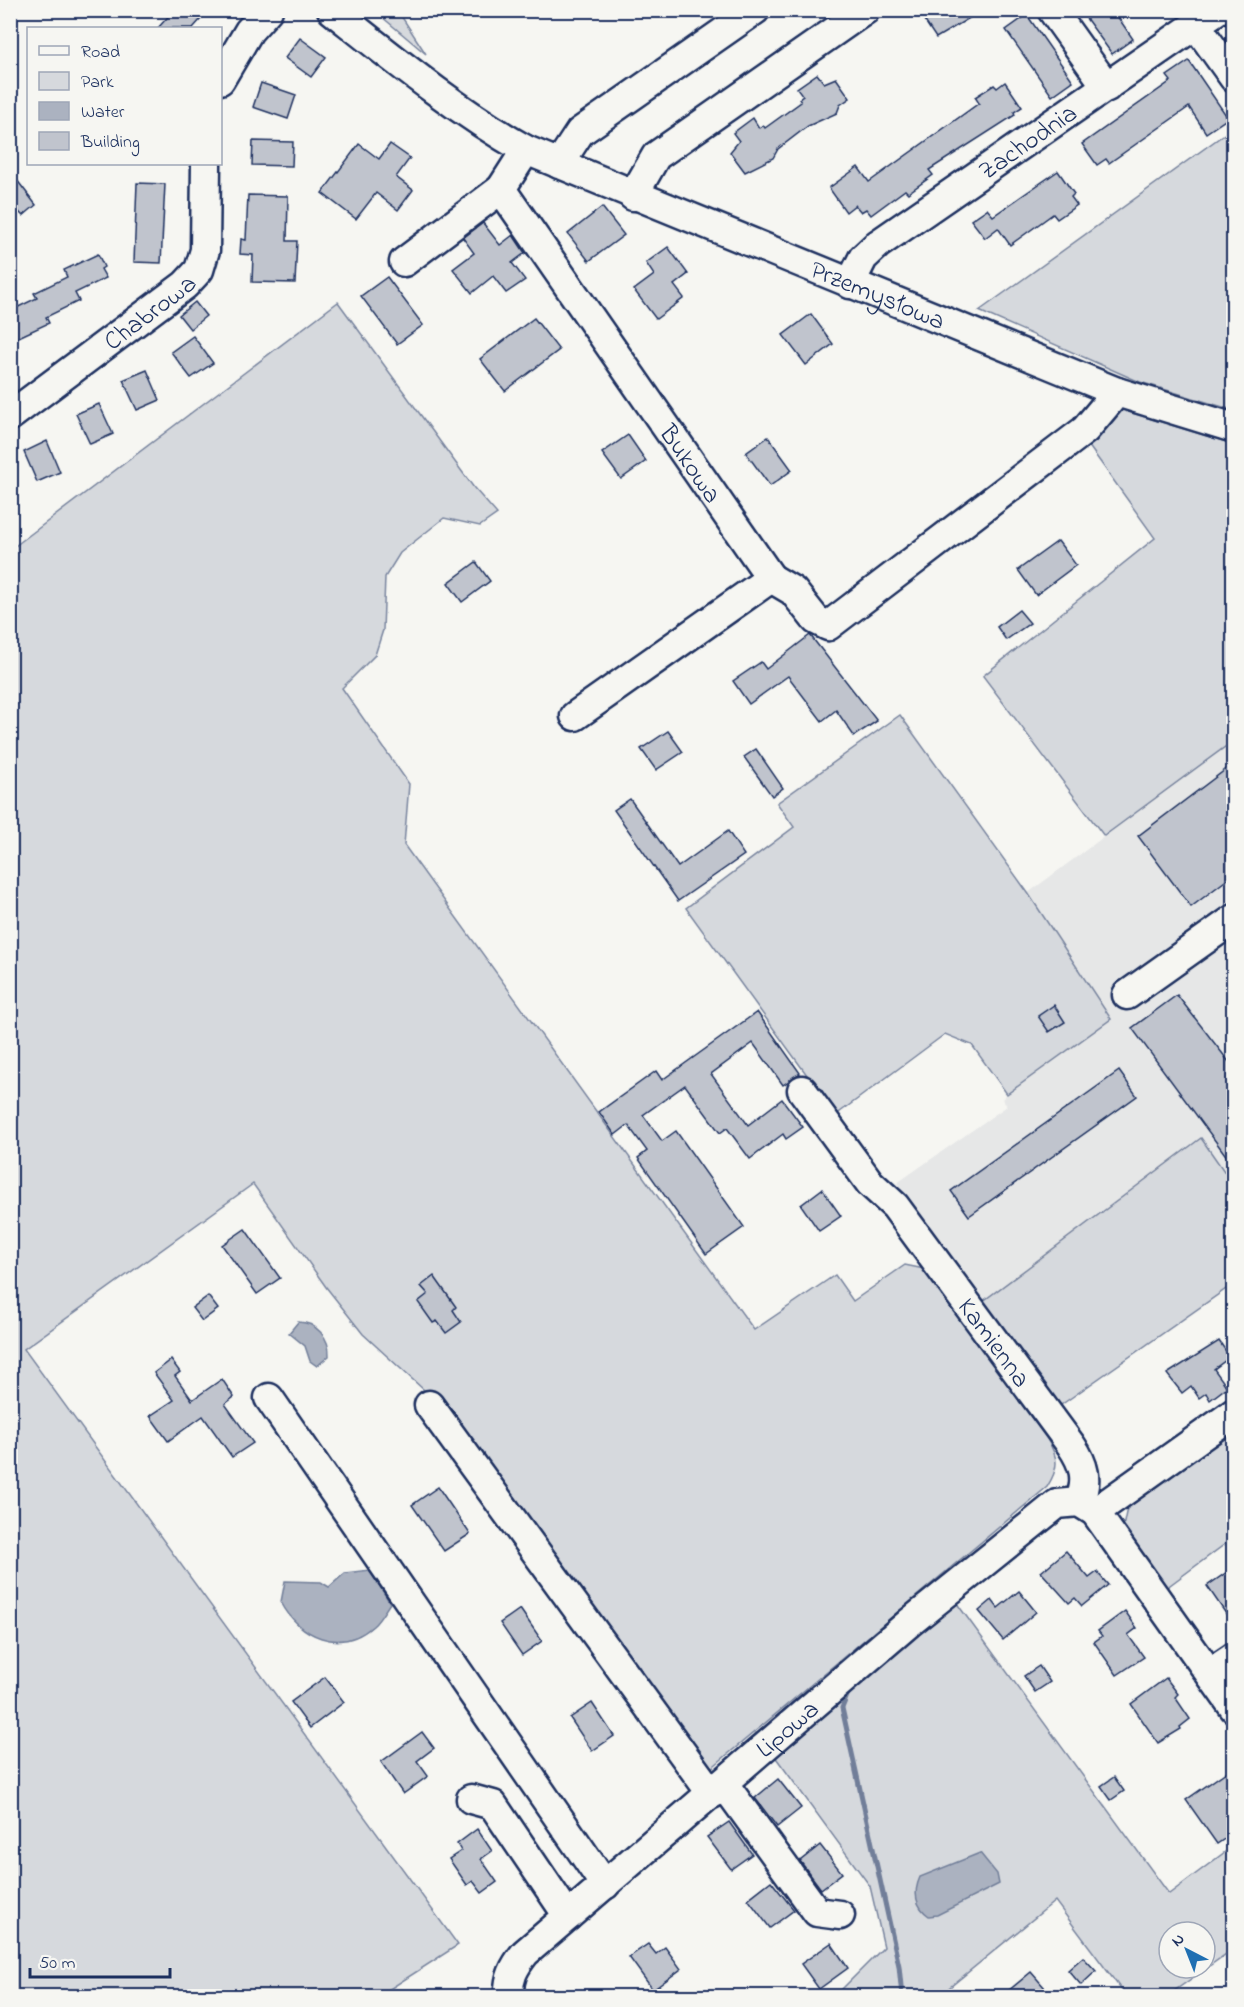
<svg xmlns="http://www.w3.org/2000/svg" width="1244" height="2007" viewBox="0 0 1244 2007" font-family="'Indie Flower',sans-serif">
<rect width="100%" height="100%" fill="#f6f6f2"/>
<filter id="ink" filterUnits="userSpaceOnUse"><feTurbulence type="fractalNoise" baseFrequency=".0167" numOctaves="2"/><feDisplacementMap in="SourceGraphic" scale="12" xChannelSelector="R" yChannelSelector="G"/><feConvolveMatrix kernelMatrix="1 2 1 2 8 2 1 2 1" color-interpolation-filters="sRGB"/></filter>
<g filter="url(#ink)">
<polygon fill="#e6e7e7" points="1233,741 1233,1184 1201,1138 982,1301 897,1183 1007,1106 1002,1099 1007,1094 1111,1019 1028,893"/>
<g fill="#d6d9dd" stroke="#78849e" stroke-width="1.5" fill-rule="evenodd">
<polygon points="375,11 398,11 426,54"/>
<polygon points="1233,128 1233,410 1140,382 979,311"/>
<path d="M338 302 474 488 497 514 480 526 444 518 400 553 385 577 383 630 375 655 342 688 409 784 404 845 754 1330 835 1275 853 1301 905 1265 924 1269 1047 1439C1059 1458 1059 1468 1047 1487L709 1770 449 1413 363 1334 326 1287 253 1184 24 1349 458 1945 379 1996H11V549Z"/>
<polygon points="1119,409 1233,444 1233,741 1104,836 983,676 1155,538 1086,442"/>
<polygon points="900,715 1028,893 1111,1019 1007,1094 972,1045 945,1034 836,1115 686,908 794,827 777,803"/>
<polygon points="1201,1138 1233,1184 1233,1284 1058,1407 982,1302"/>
<polygon points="1233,1432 1233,1538 1166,1588 1123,1527 1127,1508"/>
<path d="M953 1598 1169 1894 1233 1846V1949L1167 1996H1126L1055 1901 939 1996H835L884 1947 870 1886 774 1755ZM1169 1932H1205V1968H1169Z"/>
</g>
<g fill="#abb2c0" stroke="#717e99" stroke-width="1.5">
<path d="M298 1322C316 1322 330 1338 329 1356L317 1366 310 1361 305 1346 289 1333Z"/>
<path d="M370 1570 390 1603C385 1610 380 1620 373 1626 340 1655 299 1637 281 1602L285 1581 321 1582 329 1587 345 1573Z"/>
<path d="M980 1853 997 1874 999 1884 937 1915 929 1916C915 1906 913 1893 920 1877Z"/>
</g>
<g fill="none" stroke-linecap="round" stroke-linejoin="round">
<polyline stroke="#717e99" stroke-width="5" points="848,1693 842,1708 899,1966 902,1996"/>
</g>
<g fill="#c0c4cd" stroke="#1b2f5e" stroke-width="1.5">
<polygon points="174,10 209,10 193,28 158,28"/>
<polygon points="931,10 983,10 936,38 922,17"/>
<polygon points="1080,10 1113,10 1133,39 1112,54"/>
<polygon points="1027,15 1073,81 1052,96 1006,30"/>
<polygon points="300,38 326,57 311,77 285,58"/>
<polygon points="1189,61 1228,118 1206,133 1189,107 1109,163 1106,159 1097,165 1082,144 1171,81 1167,76"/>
<polygon points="817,74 824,83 836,78 850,98 840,105 837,113 808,126 778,149 773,158 745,172 730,152 739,141 733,133 753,118 759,128 763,125 765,128 801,102 799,99 803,96 797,88"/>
<polygon points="1005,82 1022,107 1014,112 1015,115 929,170 933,175 908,193 905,190 871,215 866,209 861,212 855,205 846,212 829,188 858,167 869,182 979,103 975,97 994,85 997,88"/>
<polygon points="261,83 296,95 288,119 253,107"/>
<polygon points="253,141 293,142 292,166 252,165"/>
<polygon points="359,144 379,159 390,144 410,158 396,177 413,190 398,210 376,193 356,219 322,193"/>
<polygon points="10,171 36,205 23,216 19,212 10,218"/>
<polygon points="1058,171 1074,194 1071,197 1077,205 1057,219 1053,214 1010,245 998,228 985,238 971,220 987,209 993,216"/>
<polygon points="137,183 165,184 161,263 134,262"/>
<polygon points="248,195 288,196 287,241 297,241 295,283 252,282 253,255 240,254 241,239 246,240"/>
<polygon points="602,207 624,235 589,261 568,234"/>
<polygon points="483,223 500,245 513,235 525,253 512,263 525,280 506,293 493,276 472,293 453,269 474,253 463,238"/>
<polygon points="668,247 688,274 674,285 684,298 656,319 634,290 654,275 646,263"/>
<polygon points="98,254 104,267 101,269 106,278 75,293 79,301 46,317 49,323 10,341 10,311 37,298 34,293 67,277 64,270"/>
<polygon points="387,277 423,325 397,344 361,296"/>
<polygon points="195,302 206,316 190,329 179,315"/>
<polygon points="811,314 833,344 806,365 783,335"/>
<polygon points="534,318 559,350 505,391 480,359"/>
<polygon points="193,336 213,363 191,378 171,352"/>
<polygon points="147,370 160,400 137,410 123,380"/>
<polygon points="99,404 113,434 90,444 76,414"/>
<polygon points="628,435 646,461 621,479 602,453"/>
<polygon points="768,437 792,470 770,486 746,453"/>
<polygon points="47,441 60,472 37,482 24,452"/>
<polygon points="1058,541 1076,565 1036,595 1018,570"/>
<polygon points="476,562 490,581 462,602 448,583"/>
<polygon points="1019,610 1030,623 1006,640 997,627"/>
<polygon points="810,635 877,721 854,736 836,710 822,721 788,676 749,704 733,681 761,662 766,669"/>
<polygon points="668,731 683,752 656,770 641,749"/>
<polygon points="756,749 783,788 772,796 744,757"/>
<polygon points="1233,764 1233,875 1191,907 1138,836"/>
<polygon points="630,799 678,867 728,831 744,855 678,901 614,810"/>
<polygon points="1177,995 1233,1067 1233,1165 1132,1028"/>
<polygon points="1054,1005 1065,1022 1049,1032 1038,1016"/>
<polygon points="757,1012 800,1073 783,1085 753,1043 711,1074 748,1125 782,1099 803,1127 786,1139 783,1134 750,1159 727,1128 720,1133 685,1085 643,1115 662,1141 676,1131 744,1227 706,1254 638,1158 647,1151 628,1125 615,1135 599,1112 656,1071 662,1080"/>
<polygon points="1119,1071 1137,1096 969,1216 951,1191"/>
<polygon points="822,1189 841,1216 819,1231 801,1205"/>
<polygon points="245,1229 280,1278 257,1294 222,1245"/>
<polygon points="434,1276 456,1307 453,1310 461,1322 446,1333 437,1321 433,1323 418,1302 428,1294 421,1286"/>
<polygon points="208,1296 218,1309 202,1321 192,1308"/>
<polygon points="1219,1341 1230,1357 1214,1369 1227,1387 1210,1400 1206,1393 1199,1398 1191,1386 1182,1393 1167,1374"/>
<polygon points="171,1360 180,1372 175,1376 192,1400 222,1379 234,1397 225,1404 253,1443 232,1457 203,1416 168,1441 150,1416 174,1400 154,1373"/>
<polygon points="438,1487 470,1534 444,1551 412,1505"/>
<polygon points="1066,1551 1089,1578 1097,1572 1108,1585 1082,1606 1075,1598 1069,1603 1041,1572"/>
<polygon points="1233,1568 1233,1624 1207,1586"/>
<polygon points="1019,1591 1036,1612 1003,1640 979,1611 992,1600 998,1608"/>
<polygon points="520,1609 542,1641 522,1655 500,1623"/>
<polygon points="1125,1611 1137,1628 1128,1635 1144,1657 1117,1675 1094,1642 1102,1636 1098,1631"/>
<polygon points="1039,1666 1050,1682 1035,1692 1024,1676"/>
<polygon points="325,1677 344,1702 310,1728 291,1702"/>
<polygon points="1166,1678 1178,1694 1175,1697 1190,1719 1180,1727 1181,1729 1158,1743 1131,1704"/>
<polygon points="592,1703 614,1736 592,1751 570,1718"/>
<polygon points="422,1732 434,1748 417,1761 428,1776 403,1794 381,1762"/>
<polygon points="1226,1772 1233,1783 1233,1833 1217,1844 1186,1800"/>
<polygon points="1114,1777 1124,1791 1111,1800 1101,1786"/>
<polygon points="778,1779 801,1808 777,1827 755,1798"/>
<polygon points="729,1822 752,1854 731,1869 707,1837"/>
<polygon points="477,1829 492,1851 481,1859 497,1882 482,1893 473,1881 467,1885 449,1859 461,1851 457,1844"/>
<polygon points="820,1845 842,1873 821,1889 800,1861"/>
<polygon points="771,1881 794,1910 770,1928 748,1899"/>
<polygon points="831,1943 848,1968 819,1989 801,1964"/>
<polygon points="648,1944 656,1954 665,1947 681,1969 653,1990 629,1957"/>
<polygon points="1083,1957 1096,1971 1081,1985 1068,1970"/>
<polygon points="1031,1972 1052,1996 1002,1996"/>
</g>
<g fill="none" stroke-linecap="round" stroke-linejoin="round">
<g stroke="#1b2f5e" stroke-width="33">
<g id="minor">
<path id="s1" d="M332 10C395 60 457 111 526 150L1117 392 1234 428"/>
<polyline points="1052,10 1107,87"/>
<polyline points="1196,25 1234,78"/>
<polyline points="220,80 249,31 268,10"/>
<path id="s2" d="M526 150 501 189 771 578 575 716"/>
<polyline points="559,164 580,132 755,10"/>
<polyline points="633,196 656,156 865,10"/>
<polyline points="404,262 501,189"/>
<path id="s3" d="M850 284 863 258 878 244 1217 10"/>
<path id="s4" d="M10 416 185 285 199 270 205 250 206 164"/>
<polyline points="771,578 793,591 816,620 828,626 1085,430 1117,392"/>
<polyline points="1127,995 1234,919"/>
<path id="s5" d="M802 1090 870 1183 895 1206 1071 1445C1084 1464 1089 1480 1079 1502"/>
<polyline points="269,1398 605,1885"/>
<polyline points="429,1405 712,1794"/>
<polyline points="1095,1512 1234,1413"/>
<polyline points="1210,1673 1234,1657"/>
<polyline points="724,1784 817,1912 840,1915"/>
<polyline points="471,1799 493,1805 568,1916"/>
<path id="s6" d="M509 1996C508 1978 514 1967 525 1953L909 1623 1057 1504 1079 1502 1095 1512 1234 1708"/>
</g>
</g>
<use href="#minor" stroke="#f6f6f2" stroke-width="28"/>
</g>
</g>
<g text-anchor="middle" stroke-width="4.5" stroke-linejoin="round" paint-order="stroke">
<g font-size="26" fill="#1b2f5e" stroke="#f6f6f2">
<text dy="9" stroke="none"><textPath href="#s3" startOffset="231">Zachodnia</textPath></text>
<text dy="9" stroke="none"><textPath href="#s1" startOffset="620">Przemysłowa</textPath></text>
<text dy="9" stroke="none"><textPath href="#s4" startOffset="174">Chabrowa</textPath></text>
<text dy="9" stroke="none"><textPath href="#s2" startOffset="380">Bukowa</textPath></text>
<text dy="9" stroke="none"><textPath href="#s5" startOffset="318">Kamienna</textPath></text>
<text dy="9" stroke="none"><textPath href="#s6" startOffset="392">Lipowa</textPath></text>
</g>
</g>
<rect width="1244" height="2007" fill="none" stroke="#f6f6f2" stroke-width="36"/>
<rect x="18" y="18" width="1208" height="1971" fill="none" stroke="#1b2f5e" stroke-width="2" filter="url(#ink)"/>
<rect x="27" y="27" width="195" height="138" fill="#f6f6f2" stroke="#9ea6b7" stroke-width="1.5"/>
<rect x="39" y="46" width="30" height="9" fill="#f6f6f2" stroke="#9ea6b7" stroke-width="1.5"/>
<text x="81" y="57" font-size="18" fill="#1b2f5e">Road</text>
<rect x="39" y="72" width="30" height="18" fill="#d6d9dd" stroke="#9ea6b7" stroke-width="1.5"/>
<text x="81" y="87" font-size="18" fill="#1b2f5e">Park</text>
<rect x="39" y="102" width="30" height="18" fill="#abb2c0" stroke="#9ea6b7" stroke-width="1.5"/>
<text x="81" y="117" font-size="18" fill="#1b2f5e">Water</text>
<rect x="39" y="132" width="30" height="18" fill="#c0c4cd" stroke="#9ea6b7" stroke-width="1.5"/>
<text x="81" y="147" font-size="18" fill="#1b2f5e">Building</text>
<g transform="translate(1187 1950) rotate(318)"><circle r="28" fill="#f6f6f2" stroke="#9ea6b7" stroke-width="1.5"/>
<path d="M0-4.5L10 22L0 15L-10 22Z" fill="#1f6fb2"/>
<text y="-9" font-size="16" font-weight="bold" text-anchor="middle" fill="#1b2f5e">N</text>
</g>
<path d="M30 1968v9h140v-9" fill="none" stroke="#1b2f5e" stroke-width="3"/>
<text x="39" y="1968" font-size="18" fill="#1b2f5e" stroke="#f6f6f2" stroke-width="4.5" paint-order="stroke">50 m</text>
</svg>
